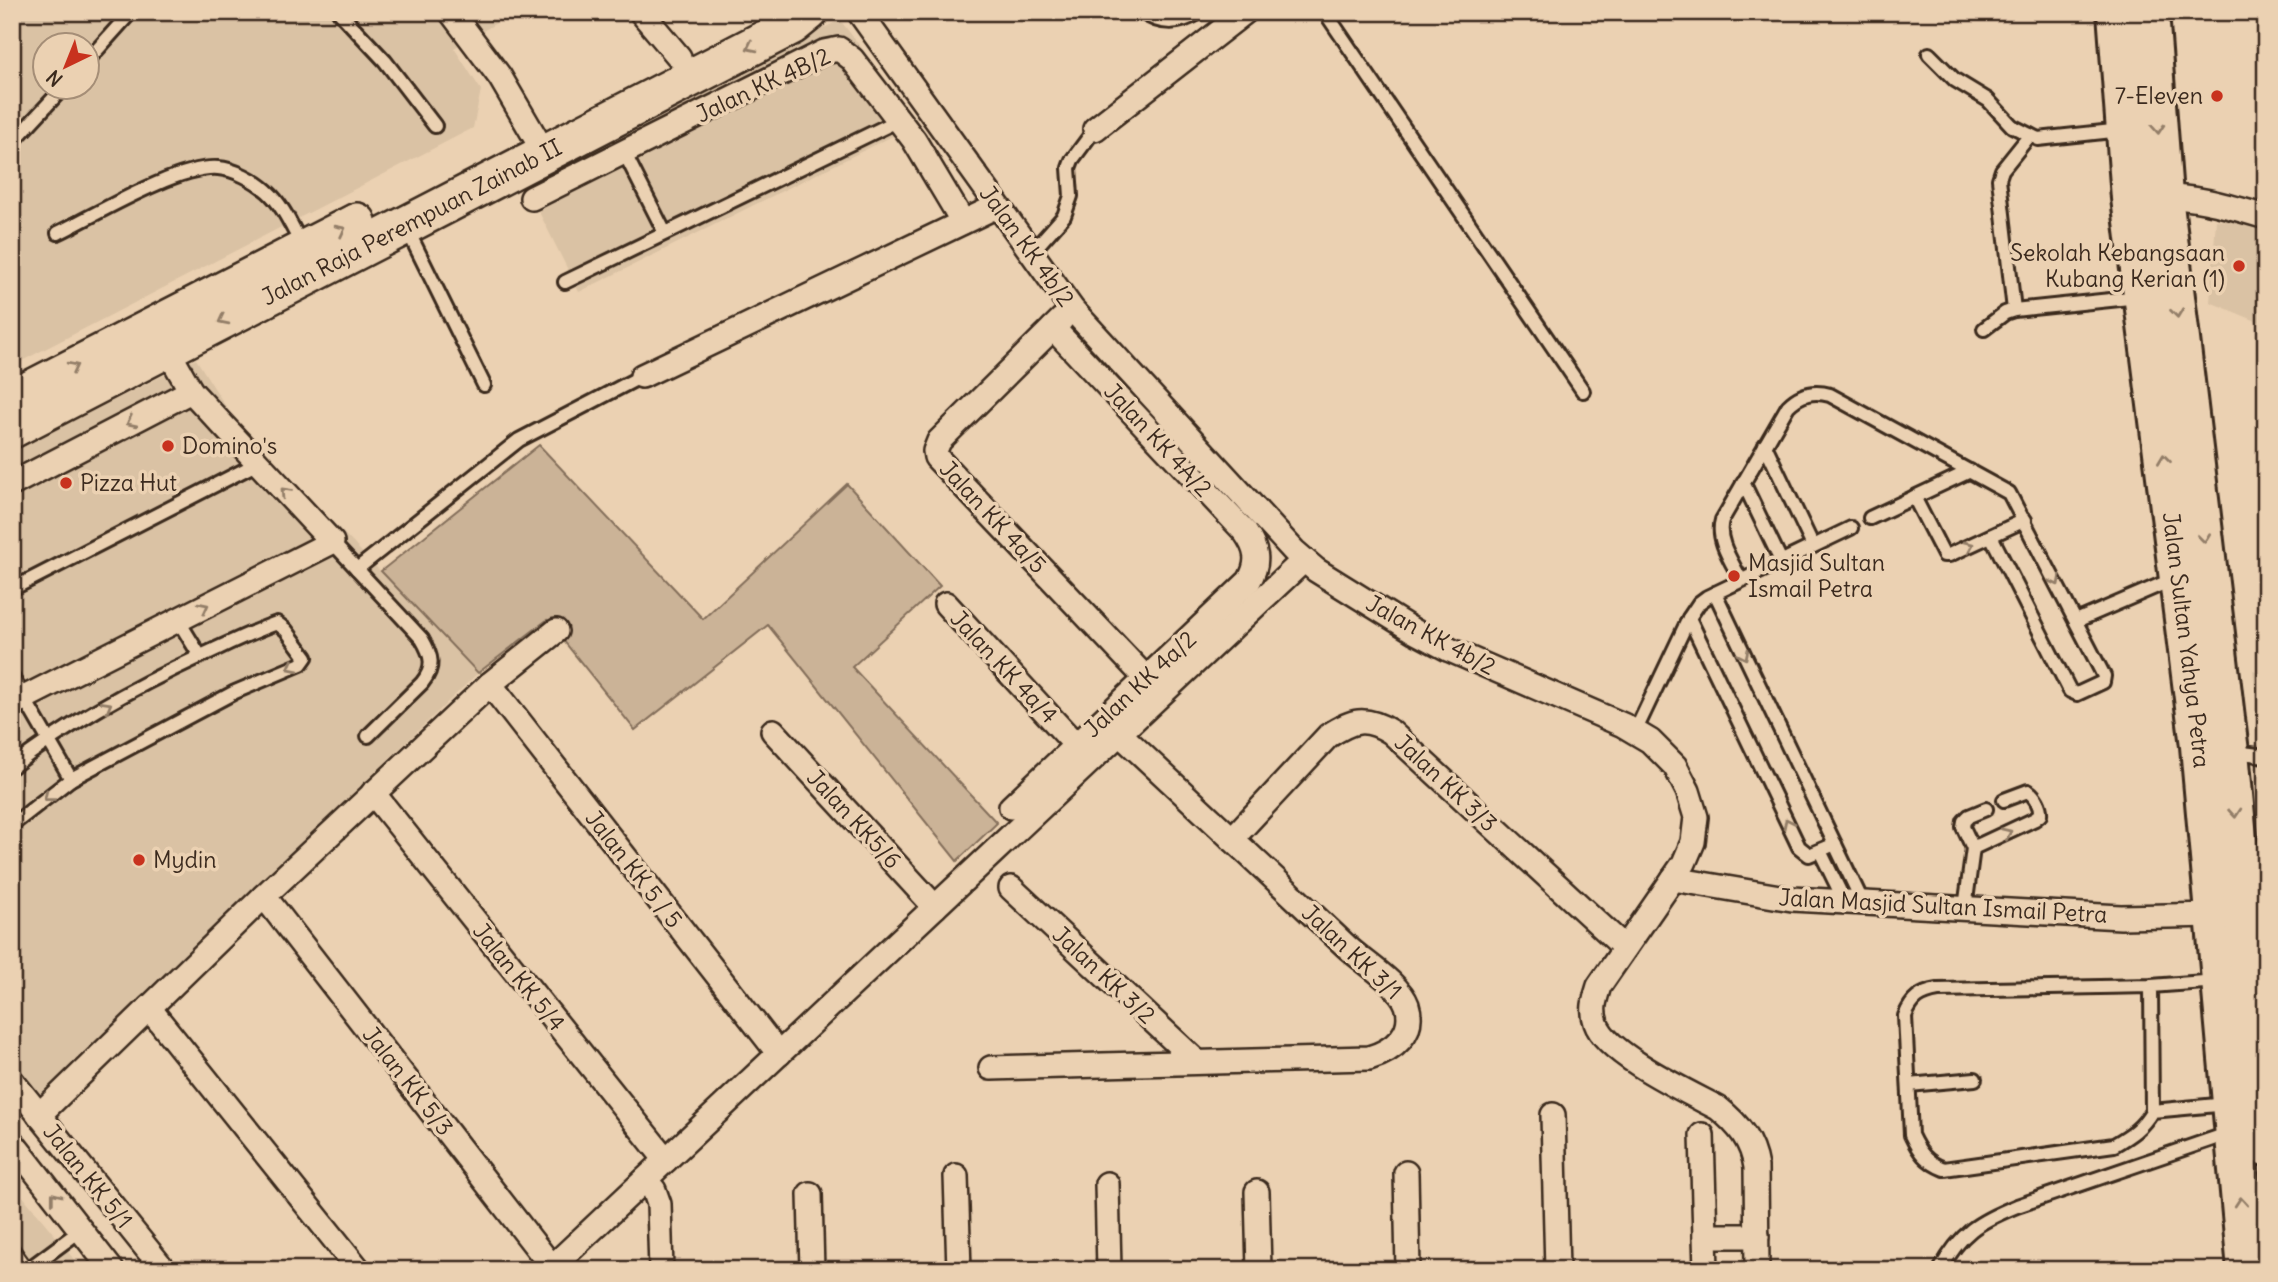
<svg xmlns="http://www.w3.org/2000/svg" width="2278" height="1282" viewBox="0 0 2278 1282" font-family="Delius,sans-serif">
<rect width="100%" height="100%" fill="#ebd1b2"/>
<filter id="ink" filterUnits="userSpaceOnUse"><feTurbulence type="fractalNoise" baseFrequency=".0143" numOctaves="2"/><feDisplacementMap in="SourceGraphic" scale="14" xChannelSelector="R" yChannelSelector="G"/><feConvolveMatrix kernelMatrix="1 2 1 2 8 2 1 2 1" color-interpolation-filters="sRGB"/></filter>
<g filter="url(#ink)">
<g fill="#dac2a4" fill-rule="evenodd">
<path d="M12 12H515L454 48 481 90 473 128 12 366ZM46 46H88V88H46Z"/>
<polygon points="840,20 919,123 579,292 522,178"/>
<polygon points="2216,220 2237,222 2266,231 2266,325 2210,302"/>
<polygon points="196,359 233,418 478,673 12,1122 12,452"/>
<polygon points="2253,670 2266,675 2266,807"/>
<polygon points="12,1183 62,1244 82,1270 12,1270"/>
</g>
<polygon fill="#cbb397" stroke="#836e5a" stroke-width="2" points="539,445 703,619 847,484 940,586 852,667 997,823 957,861 768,625 635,730 547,620 478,673 381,571"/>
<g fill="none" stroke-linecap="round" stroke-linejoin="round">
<g stroke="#3b2a1e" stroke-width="18">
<g id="lane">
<polyline points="339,12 385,61 435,126"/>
<path d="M1142 12C1161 26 1181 24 1200 12"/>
<polyline points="1325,12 1583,391"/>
<polyline points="1929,54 1955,80 1988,100 2012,126 2038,139 2122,130"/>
<polyline points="88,60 131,12"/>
<polyline points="12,143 63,88"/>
<polyline points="624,152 665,233"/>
<polyline points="407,229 484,385"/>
<path d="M58 233C97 214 178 165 218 168 234 169 255 180 267 191 283 205 292 227 302 245"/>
<polyline points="1031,253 1064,216 1071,196 1069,168 1072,160 1095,129"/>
<polyline points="565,282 899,120"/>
<polyline points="2014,310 1999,179 2002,170 2030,135"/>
<polyline points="1984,329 2005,313 2014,310 2139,297"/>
<polyline points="1765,445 1813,546"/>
<polyline points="1743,482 1781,561"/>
<polyline points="1914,497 1944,555 1949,555 2025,520"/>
<polyline points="1870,518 1970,471"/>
<path d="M332 542 422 639C432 656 435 667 422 683L368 736"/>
<polyline points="357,569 519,440 642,376"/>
<path d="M1741 580C1732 562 1716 540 1722 520L1788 406C1800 394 1813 390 1830 395L2009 493 2104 676 2103 682 2077 694 2070 691 1991 536"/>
<polyline points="12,589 258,463"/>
<polyline points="1715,593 1863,903"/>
<polyline points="1689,618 1799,847 1809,855 1835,844"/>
<polyline points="178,620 200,656"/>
<polyline points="2076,621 2176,578"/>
<polyline points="12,677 71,779"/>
<polyline points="1635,732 1689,618 1699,603 1707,597 1851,528"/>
<polyline points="2235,752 2266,756"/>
<path d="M12 767C70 722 136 686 203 655 227 644 251 632 277 623L286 630 306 657 301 664 235 692 71 779 12 825"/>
<path d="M1986 809 1969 816 1964 821 1963 827 1973 848 2035 819 2040 815C2041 806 2035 796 2028 791L2004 800"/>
<polyline points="1820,851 1845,902"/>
<polyline points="1965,908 1973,848"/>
<path d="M2151 986 1938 990C1920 993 1912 999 1905 1016L1911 1135C1919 1152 1926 1162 1944 1169L2114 1145C2131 1135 2142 1128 2152 1111L2151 986 2218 981"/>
<polyline points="1909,1085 1975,1079"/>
<polyline points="2152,1111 2228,1104"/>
<polyline points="12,1249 27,1270"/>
<polyline points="27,1270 81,1230"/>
<path d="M1940 1270C1961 1232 1978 1222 2017 1206L2230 1133"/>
</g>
</g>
<g stroke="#3b2a1e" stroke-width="28">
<g id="street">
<polyline points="451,12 500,77 545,154"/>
<polyline points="641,12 679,57"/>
<path d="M859 12 1072 309 1294 551 1316 570 1414 631 1450 650 1623 725 1650 741 1675 766 1688 791 1696 817 1693 842 1684 863 1599 986C1595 999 1591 1009 1596 1023 1606 1054 1688 1092 1718 1108 1739 1125 1752 1141 1756 1167L1757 1270"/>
<polyline points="1095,129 1245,12"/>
<path d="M2153 197C2193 195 2228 206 2266 217"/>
<polyline points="532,198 824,52 839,49 852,59 914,140 963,222"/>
<polyline points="1062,319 939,441 935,451 936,457 1157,690"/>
<polyline points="642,376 997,206"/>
<polyline points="12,484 191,391"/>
<polyline points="946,604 1086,756"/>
<polyline points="490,684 779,1054"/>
<polyline points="12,704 332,542 191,391 167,349"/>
<polyline points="773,731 935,907"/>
<polyline points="373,793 666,1160"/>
<path d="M1011 807 1249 581C1260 562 1257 549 1245 532L1053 328"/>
<path d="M1232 839 1328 736C1352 720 1365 716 1391 732L1625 948"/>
<polyline points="1673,879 1792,899 2121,917 2215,915"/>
<polyline points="1011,888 1197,1062"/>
<polyline points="264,896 552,1267"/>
<polyline points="149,1008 359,1270"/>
<path d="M991 1068 1369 1058C1393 1051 1416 1033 1407 1005 1399 983 1363 962 1346 946 1271 875 1195 804 1120 734"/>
<polyline points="12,1081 164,1270"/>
<polyline points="39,1115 264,896 490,684 556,631"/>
<polyline points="1553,1115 1557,1270"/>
<polyline points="1702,1135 1706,1270"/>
<polyline points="12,1142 112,1270"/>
<polyline points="1406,1173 1408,1270"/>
<polyline points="956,1176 959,1270"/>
<polyline points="645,1180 654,1190 659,1204 661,1270"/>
<polyline points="1107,1184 1109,1270"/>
<polyline points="1257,1192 1259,1270"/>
<polyline points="810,1194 812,1270"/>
<polyline points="1705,1236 1757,1236"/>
<polyline points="549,1270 1304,560"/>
</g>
</g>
<g stroke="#3b2a1e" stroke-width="42">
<g id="primary">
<polyline points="12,399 357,222"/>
<path id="s1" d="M12 429 793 25 809 12"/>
</g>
</g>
<g stroke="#3b2a1e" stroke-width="44">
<g id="highway">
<path id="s2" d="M2117 12 2131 198 2200 746 2247 1270"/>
<polyline points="2149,12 2163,196 2229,752 2266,1146"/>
</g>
</g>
<use href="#lane" stroke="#ebd1b2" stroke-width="12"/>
<use href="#street" stroke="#ebd1b2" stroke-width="23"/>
<use href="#primary" stroke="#ebd1b2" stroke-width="37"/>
<use href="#highway" stroke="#ebd1b2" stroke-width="38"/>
</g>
<defs><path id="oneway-chevron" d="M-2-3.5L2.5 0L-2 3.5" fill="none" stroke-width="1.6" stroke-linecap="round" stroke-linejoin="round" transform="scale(1.75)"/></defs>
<g stroke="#937e68">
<use href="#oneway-chevron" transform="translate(751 47) rotate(153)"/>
<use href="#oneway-chevron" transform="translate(2158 129) rotate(86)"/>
<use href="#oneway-chevron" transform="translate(341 230) rotate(-27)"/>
<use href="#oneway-chevron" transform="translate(2177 313) rotate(83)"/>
<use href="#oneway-chevron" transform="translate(223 320) rotate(153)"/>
<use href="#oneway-chevron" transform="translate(73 367) rotate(-27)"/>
<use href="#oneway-chevron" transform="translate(131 422) rotate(153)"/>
<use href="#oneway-chevron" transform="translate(2164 459) rotate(-97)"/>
<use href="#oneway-chevron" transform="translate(285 492) rotate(-133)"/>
<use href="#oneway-chevron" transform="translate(2204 538) rotate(83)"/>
<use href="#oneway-chevron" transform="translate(1969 546) rotate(-25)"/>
<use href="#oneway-chevron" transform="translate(2056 581) rotate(63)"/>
<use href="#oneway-chevron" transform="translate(204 607) rotate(-27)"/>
<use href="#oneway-chevron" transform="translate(1744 655) rotate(64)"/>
<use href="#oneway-chevron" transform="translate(292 667) rotate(153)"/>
<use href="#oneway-chevron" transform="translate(107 706) rotate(-30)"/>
<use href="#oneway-chevron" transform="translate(48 797) rotate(142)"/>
<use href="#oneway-chevron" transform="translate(2235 813) rotate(85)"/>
<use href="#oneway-chevron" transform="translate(1788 823) rotate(-116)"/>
<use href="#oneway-chevron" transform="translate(2007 833) rotate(-25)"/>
<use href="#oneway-chevron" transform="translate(55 1197) rotate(-128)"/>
<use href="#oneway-chevron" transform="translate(2241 1202) rotate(-95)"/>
</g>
</g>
<g fill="#c8321e" stroke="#ebd1b2" stroke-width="2.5">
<circle cx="2217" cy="96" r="7"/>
<circle cx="2239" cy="266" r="7"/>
<circle cx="168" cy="446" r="7"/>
<circle cx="66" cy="483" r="7"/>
<circle cx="1734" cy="576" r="7"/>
<circle cx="139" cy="860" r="7"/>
</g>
<g text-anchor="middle" stroke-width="7" stroke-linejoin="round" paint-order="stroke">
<g font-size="23" fill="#3b2a1e" stroke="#ebd1b2">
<text transform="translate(763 85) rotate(-25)" y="8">Jalan KK 4B/2</text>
<text dy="8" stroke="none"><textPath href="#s1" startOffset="450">Jalan Raja Perempuan Zainab II</textPath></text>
<text transform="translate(1027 246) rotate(54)" y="8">Jalan KK 4b/2</text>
<text transform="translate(1158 440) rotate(47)" y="8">Jalan KK 4A/2</text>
<text transform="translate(993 517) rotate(47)" y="8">Jalan KK 4a/5</text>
<text transform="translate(1431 635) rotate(28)" y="8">Jalan KK 4b/2</text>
<text dy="8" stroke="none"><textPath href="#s2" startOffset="632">Jalan Sultan Yahya Petra</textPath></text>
<text transform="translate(1004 667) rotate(47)" y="8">Jalan KK 4a/4</text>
<text transform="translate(1140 684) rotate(-43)" y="8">Jalan KK 4a/2</text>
<text transform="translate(1446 783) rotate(43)" y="8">Jalan KK 3/3</text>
<text transform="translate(854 819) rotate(47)" y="8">Jalan KK5/6</text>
<text transform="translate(634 869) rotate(52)" y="8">Jalan KK 5 / 5</text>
<text transform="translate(1943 906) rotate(3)" y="8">Jalan Masjid Sultan Ismail Petra</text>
<text transform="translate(1352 952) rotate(43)" y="8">Jalan KK 3/1</text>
<text transform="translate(1104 975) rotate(43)" y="8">Jalan KK 3/2</text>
<text transform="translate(519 977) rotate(51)" y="8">Jalan KK 5/4</text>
<text transform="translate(408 1081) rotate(52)" y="8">Jalan KK 5/3</text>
<text transform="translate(88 1176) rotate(51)" y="8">Jalan KK 5/1</text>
</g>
<g font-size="23" fill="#3b2a1e" stroke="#ebd1b2" text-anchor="start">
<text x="2203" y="104" text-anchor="end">7-Eleven</text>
<text x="2225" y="261" text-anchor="end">Sekolah Kebangsaan<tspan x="2225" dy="26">Kubang Kerian (1)</tspan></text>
<text x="182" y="454">Domino's</text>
<text x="80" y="491">Pizza Hut</text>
<text x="1748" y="571">Masjid Sultan<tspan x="1748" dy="26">Ismail Petra</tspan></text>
<text x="153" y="868">Mydin</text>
</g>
</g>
<rect width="2278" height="1282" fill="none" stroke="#ebd1b2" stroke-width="42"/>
<rect x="21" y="21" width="2236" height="1240" fill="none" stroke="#3b2a1e" stroke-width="2.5" filter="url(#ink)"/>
<g transform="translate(66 66) rotate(223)"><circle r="33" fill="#ebd1b2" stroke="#a58e77" stroke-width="2"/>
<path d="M0-5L12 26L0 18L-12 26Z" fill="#c8321e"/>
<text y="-10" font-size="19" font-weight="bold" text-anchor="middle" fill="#3b2a1e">N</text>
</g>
</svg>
